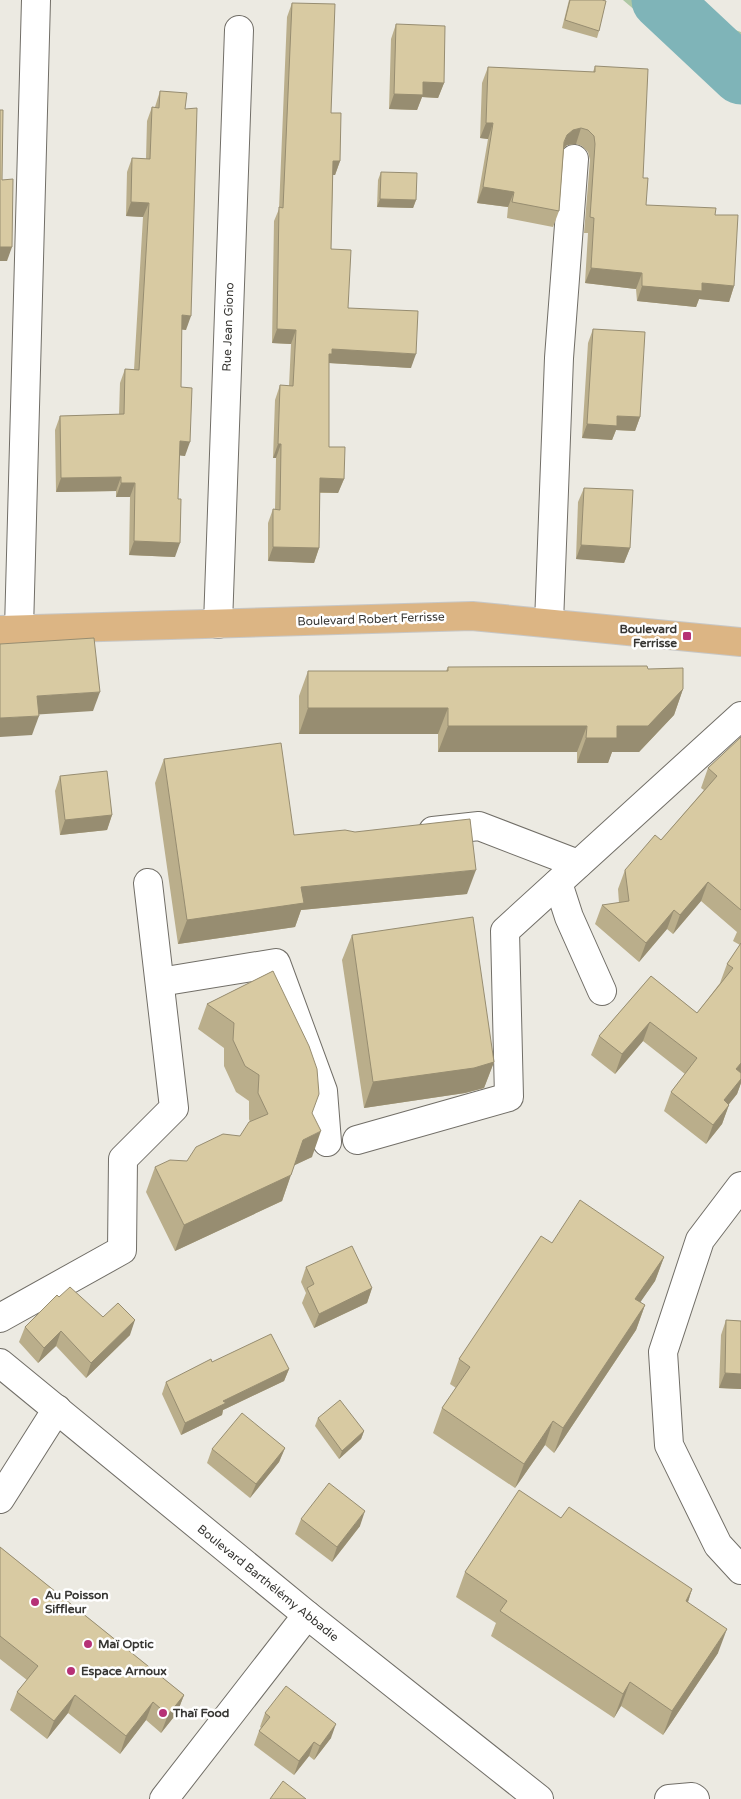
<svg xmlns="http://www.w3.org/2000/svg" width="741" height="1799" viewBox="0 0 741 1799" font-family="'Varela Round',sans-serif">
<rect width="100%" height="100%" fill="#eceae2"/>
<polygon fill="#aec8a5" points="623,0 694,0 717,24 741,32 741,101"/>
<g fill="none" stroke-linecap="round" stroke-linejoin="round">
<polyline stroke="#7fb4b8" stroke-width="59" points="661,0 741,75"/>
<g stroke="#716e67" stroke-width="30">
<g id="minor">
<polyline points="549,623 559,358 574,159"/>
<polyline points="218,624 239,30"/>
<polyline points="19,629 36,0"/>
<polyline points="433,831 479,826 578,864"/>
<polyline points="558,883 569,917 602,991"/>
<polyline points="160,982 276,963 323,1091 327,1142"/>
<polyline points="357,1140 509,1097 505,931 741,716"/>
<polyline points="741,1186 700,1240 663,1352 669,1445 718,1545 741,1570"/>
<polyline points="0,1318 122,1250 123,1159 174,1108 148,883"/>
<polyline points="0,1363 307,1615 539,1799"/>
<polyline points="0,1499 57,1409"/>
<polyline points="164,1799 307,1615"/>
<polyline points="669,1799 692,1797 695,1799"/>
</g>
</g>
<g stroke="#c7c7c6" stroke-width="30">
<polyline id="major" points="0,630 472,616 741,642"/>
</g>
<use href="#minor" stroke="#fff" stroke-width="28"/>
<use href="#major" stroke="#dcb584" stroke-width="28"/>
</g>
<g fill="#baae8b">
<polygon points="569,0 602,0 599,31 597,38 562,28"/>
<polygon points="292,3 331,113 340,161 335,175 333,175 331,249 348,308 411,368 329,363 329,447 344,479 338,493 320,493 319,548 314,563 268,561 268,523 273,509 275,509 276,458 273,458 275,400 280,385 289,386 291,344 272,343 274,221 279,209 287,17"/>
<polygon points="396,24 444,83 438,98 422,97 417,110 389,109 391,39"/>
<polygon points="595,66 643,178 646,205 715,215 734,286 729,302 699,299 696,307 637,301 636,289 585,283 588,233 584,233 590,160 588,152 582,146 576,144 567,145 564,148 559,211 553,227 507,218 508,207 477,203 488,139 480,138 482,83 488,67 593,72"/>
<polygon points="160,91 185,109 186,330 181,329 181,387 185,456 180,455 175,557 129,555 130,497 116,497 116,491 56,492 55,430 60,416 119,415 120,383 125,369 134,370 143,217 126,216 127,172 132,158 146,159 147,121 152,107 155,107"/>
<polygon points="381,172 416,200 413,208 377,207 378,180"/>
<polygon points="593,329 640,417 635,431 616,430 612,440 582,438 588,343"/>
<polygon points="584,488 630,548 624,563 576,559 578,502"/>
<polygon points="448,667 648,669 683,689 674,715 639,752 612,752 608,763 577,763 577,752 438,752 438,734 299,734 299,696 308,671 446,671"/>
<polygon points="741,737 741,1083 737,1094 729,1104 722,1124 706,1144 664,1111 671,1092 685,1074 643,1041 615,1074 591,1055 599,1036 651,976 697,1013 720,983 727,964 740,945 733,941 737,932 701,901 673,934 667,929 639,962 595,924 602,905 619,903 618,889 625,870 661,840 704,790 701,788 708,768"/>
<polygon points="164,759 294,835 467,894 301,910 295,927 178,944 155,783"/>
<polygon points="60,776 112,815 107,830 60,835 55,791"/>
<polygon points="352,935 494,1062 484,1088 465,1093 364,1108 342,960"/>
<polygon points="273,971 312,1113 312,1157 294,1165 282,1201 175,1251 146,1192 155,1167 187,1161 240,1136 250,1122 249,1119 249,1101 236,1092 224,1066 224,1048 198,1029 207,1004"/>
<polygon points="552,1243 664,1257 655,1281 640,1302 645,1305 636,1330 554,1453 545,1445 515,1488 433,1433 442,1408 456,1388 450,1384 459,1359"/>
<polygon points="306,1267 372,1288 367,1303 314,1328 302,1303 306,1293 301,1282"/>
<polygon points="59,1297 103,1317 130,1335 86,1378 56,1346 38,1363 19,1342 25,1327"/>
<polygon points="726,1320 741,1321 741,1389 719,1388 721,1335"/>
<polygon points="212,1362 289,1369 284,1381 223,1410 222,1415 181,1435 162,1394 166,1382"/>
<polygon points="318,1418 364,1431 361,1439 339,1459 315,1426"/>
<polygon points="285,1448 279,1462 250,1498 207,1463 212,1449"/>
<polygon points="561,1518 692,1589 688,1602 718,1653 663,1735 621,1706 614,1718 491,1636 496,1623 456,1597 465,1572"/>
<polygon points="301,1519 360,1526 332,1562 295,1534"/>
<polygon points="0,1547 184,1695 177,1713 161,1733 146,1720 120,1754 68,1713 47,1739 10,1710 17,1692 27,1680 0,1659"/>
<polygon points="265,1713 331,1738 314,1760 309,1756 294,1775 254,1745 259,1731 261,1728 260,1727"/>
</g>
<g fill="#978d71">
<polygon points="423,82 444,83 438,98 422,97 417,110 389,109 394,94"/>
<polygon points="486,123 493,123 488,139 480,138"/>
<polygon points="581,128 576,144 567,145 561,151 567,135 573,130"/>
<polygon points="333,161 340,161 335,175 328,175"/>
<polygon points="483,187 514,192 508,207 477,203"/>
<polygon points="380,199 416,200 413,208 377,207"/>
<polygon points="131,202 149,203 143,217 126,216"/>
<polygon points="0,247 12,247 7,261 0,261"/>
<polygon points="591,268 642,273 636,289 585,283"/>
<polygon points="702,283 734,286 729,302 699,299 696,307 637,301 642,286"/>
<polygon points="182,315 191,316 186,330 177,329"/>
<polygon points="277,329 296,330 291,344 272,343"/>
<polygon points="332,349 416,354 411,368 329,363 329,354"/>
<polygon points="617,416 640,417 635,431 616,430 612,440 582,438 587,424"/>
<polygon points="180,441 190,442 185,456 175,455"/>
<polygon points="278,444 281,444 276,458 273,458"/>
<polygon points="121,477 116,491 56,492 61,478"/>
<polygon points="320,478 344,479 338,493 315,492"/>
<polygon points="121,483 135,483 130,497 116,497"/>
<polygon points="134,541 180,543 175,557 129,555"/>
<polygon points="581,545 630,548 624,563 576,559"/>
<polygon points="273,547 319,548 314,563 268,561"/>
<polygon points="683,689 674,715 639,752 612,752 608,763 577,763 586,738 617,726"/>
<polygon points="100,692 93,711 30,715 37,696"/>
<polygon points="308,708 448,708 438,734 299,734"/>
<polygon points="39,716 32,735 0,737 0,718"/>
<polygon points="448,726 587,726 577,752 438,752"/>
<polygon points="112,815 107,830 60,835 65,820"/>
<polygon points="476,870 467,894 301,910 295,927 178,944 187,920 301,887"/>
<polygon points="708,882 701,901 673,934 680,915"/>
<polygon points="674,910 667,929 639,962 646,943"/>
<polygon points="650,1022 643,1041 615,1074 622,1054"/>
<polygon points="494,1062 484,1088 465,1093 364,1108 373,1082"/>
<polygon points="741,1063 741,1073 736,1069"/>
<polygon points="741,1079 741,1083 737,1094 717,1119 724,1100"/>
<polygon points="729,1105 722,1124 706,1144 713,1125"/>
<polygon points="321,1131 312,1157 293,1166 303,1140"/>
<polygon points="291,1175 282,1201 175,1251 184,1225"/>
<polygon points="664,1257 655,1281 626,1323 635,1299"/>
<polygon points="372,1288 367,1303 314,1328 319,1314"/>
<polygon points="645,1305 636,1330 554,1453 563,1428"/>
<polygon points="135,1320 130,1335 86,1378 91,1363"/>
<polygon points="61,1331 56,1346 38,1363 44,1348"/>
<polygon points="289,1369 284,1381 223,1410 222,1415 181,1435 185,1423 223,1401"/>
<polygon points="725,1373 741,1374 741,1389 719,1388"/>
<polygon points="553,1421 545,1445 515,1488 524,1464"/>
<polygon points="364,1431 361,1439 339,1459 342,1451"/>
<polygon points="285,1448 279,1462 250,1498 256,1484"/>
<polygon points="365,1511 360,1526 332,1562 337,1547"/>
<polygon points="692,1589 684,1614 686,1601"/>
<polygon points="727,1629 718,1653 663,1735 672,1711"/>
<polygon points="630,1682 621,1706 614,1718 623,1694"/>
<polygon points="75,1695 68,1713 47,1739 54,1721"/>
<polygon points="184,1695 177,1713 161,1733 168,1715"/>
<polygon points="153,1702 146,1720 120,1754 126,1736"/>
<polygon points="336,1724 331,1738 314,1760 320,1746"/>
<polygon points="314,1742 309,1756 294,1775 299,1761"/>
</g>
<g fill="#d8caa2" stroke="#978d71">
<polygon points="570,0 602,0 606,1 599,31 565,20"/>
<polygon points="292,3 335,4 331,113 341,113 340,161 333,161 331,249 351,250 348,308 418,311 416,354 332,349 332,354 329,354 329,447 345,447 344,479 320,478 319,548 273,547 273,509 280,510 281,444 278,444 280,385 293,386 296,330 277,329 279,207 283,208"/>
<polygon points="396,24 445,26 444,83 423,82 423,95 394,94"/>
<polygon points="595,66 648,69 643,178 648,178 646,205 716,208 715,215 738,215 734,286 702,283 702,291 642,286 642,273 591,268 594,218 590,217 595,144 594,136 588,130 581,128 573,130 567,135 564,142 559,211 512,202 514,192 483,187 493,123 486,123 488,67 595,72"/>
<polygon points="160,91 187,93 185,109 197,108 191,316 182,315 181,387 192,388 190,442 180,441 178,499 181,499 180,543 134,541 135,483 121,483 121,477 61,478 60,416 124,414 125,369 139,370 149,203 131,202 132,158 150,159 152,107 159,108"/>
<polygon points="0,110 3,110 2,180 13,179 12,247 0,247"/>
<polygon points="381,172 417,173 416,200 380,199"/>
<polygon points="593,329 645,332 640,417 617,416 617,426 587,424"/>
<polygon points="584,488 633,490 630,548 581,545"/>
<polygon points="94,638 100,692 37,696 39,716 0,718 0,644"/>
<polygon points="647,666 648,669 683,668 683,689 648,726 617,726 617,738 586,738 587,726 448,726 448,708 308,708 308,671 448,671 448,667"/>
<polygon points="741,737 741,910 708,882 680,915 674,910 646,943 602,905 629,901 625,870 655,835 661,840 717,776 708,768"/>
<polygon points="281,743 294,835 345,830 355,832 470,819 476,870 301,887 304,903 187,920 164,759"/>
<polygon points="107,771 112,815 65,820 60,776"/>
<polygon points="473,917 494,1062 474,1068 373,1082 352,935"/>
<polygon points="741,943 741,1063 736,1069 741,1073 741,1079 724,1100 729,1105 713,1125 671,1092 697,1058 650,1022 622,1054 599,1036 651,976 697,1013 733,968 727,964"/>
<polygon points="273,971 309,1046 317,1069 319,1094 312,1113 321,1131 303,1140 291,1175 184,1225 155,1167 170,1160 187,1161 196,1147 223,1134 240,1136 249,1122 268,1114 258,1093 259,1075 245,1066 233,1040 234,1023 207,1004"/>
<polygon points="580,1200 664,1257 635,1299 645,1305 563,1428 553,1421 524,1464 442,1408 470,1367 459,1359 541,1236 552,1243"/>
<polygon points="352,1246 372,1288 319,1314 307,1288 314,1284 306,1267"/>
<polygon points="70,1287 103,1317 118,1303 135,1320 91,1363 61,1331 44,1348 25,1327 57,1295 59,1297"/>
<polygon points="726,1320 741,1321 741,1374 725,1373"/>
<polygon points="271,1334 289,1369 223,1401 226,1403 185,1423 166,1382 211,1359 212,1362"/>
<polygon points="340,1400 364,1431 342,1451 318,1418"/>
<polygon points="242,1413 285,1448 256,1484 212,1449"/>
<polygon points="329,1483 365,1511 337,1547 301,1519"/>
<polygon points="519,1490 561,1518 569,1507 692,1589 686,1601 727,1629 672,1711 630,1682 623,1694 500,1611 507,1601 465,1572"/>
<polygon points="0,1547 184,1695 168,1715 153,1702 126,1736 75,1695 54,1721 17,1692 38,1666 0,1636"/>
<polygon points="286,1686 336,1724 320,1746 314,1742 299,1761 259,1731 270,1717 265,1713"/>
<polygon points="283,1781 306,1799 270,1799"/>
</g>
<g fill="#b63176" stroke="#fff" stroke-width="2">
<rect x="682" y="631" width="10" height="10" rx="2.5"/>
<circle cx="35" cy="1602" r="5"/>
<circle cx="88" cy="1644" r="5"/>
<circle cx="71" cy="1671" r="5"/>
<circle cx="163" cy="1713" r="5"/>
</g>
<g text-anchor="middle" stroke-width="5" stroke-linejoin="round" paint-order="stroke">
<g font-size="12" fill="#373633" stroke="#fff">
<text transform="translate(228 327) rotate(-88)" y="4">Rue Jean Giono</text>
<text transform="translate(371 619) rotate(-2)" y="4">Boulevard Robert Ferrisse</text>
<text transform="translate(268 1583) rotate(39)" y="4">Boulevard Barthélémy Abbadie</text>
</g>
<g font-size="12" font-weight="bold" fill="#373633" stroke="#fff" text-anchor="start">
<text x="677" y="633" text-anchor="end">Boulevard<tspan x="677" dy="14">Ferrisse</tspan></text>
<text x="45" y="1599">Au Poisson<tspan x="45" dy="14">Siffleur</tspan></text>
<text x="98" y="1648">Maï Optic</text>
<text x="81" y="1675">Espace Arnoux</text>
<text x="173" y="1717">Thaï Food</text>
</g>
</g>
</svg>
